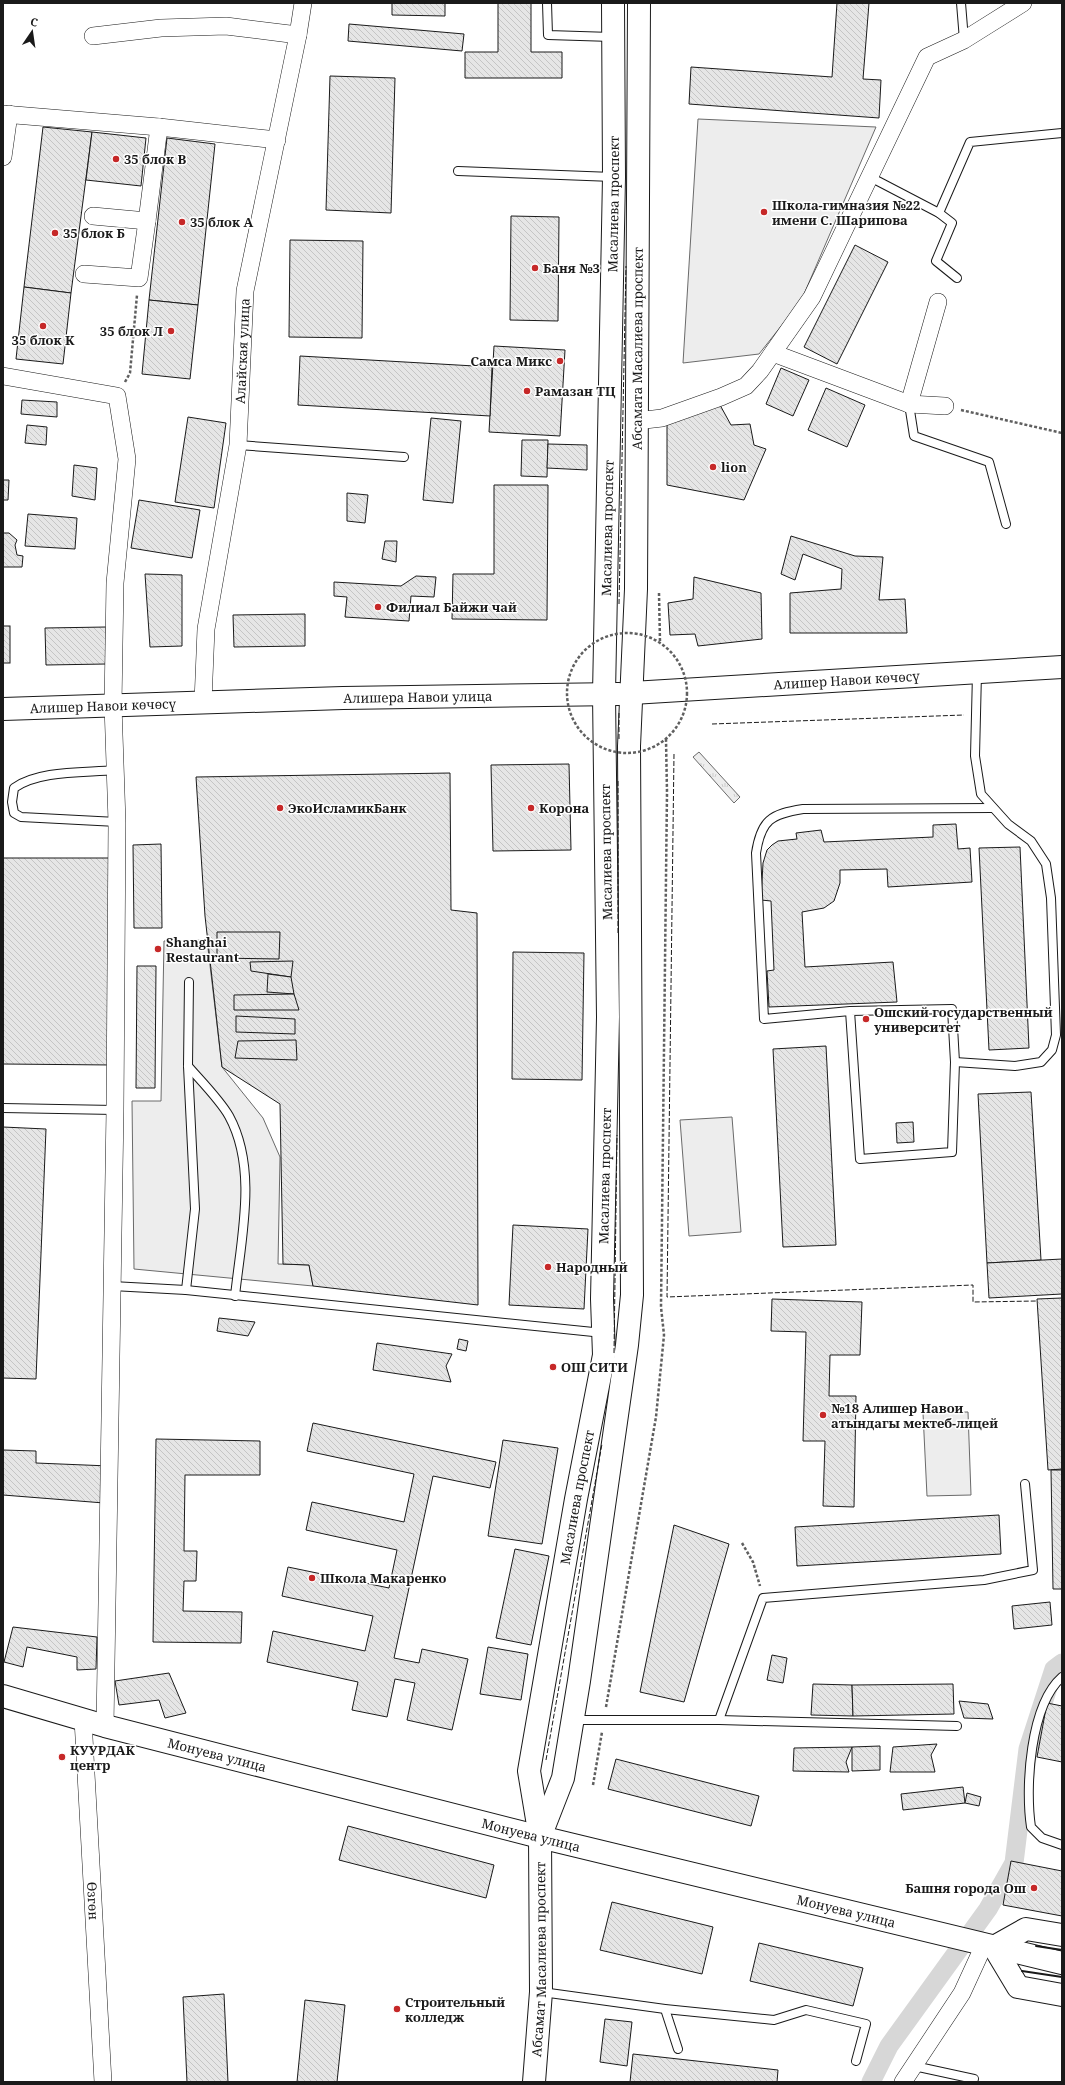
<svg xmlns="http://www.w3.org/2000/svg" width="1065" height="2085" viewBox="0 0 1065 2085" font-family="'Noto Serif',serif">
<defs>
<pattern id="grass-tufts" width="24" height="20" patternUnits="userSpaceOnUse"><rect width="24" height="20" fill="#ededed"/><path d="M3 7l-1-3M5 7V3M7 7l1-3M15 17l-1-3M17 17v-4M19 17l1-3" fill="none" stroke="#cbcbcb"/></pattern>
<pattern id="building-back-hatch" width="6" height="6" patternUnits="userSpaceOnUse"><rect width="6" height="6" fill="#e6e6e6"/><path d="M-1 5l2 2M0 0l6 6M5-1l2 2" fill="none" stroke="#c5c5c5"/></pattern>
</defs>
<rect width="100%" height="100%" fill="#fff"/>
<polygon fill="url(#grass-tufts)" stroke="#6a6a6a" points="699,752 740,797 734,803 693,757"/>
<g fill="#ededed" stroke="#6a6a6a">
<polygon points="698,119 876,127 801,301 759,354 683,363"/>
<polygon points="207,940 222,1067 263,1118 280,1157 278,1264 309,1265 313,1286 134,1269 132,1101 161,1101 164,941"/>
<polygon points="732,1117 741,1232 689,1236 680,1120"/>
<polygon points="968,1412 971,1495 927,1496 923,1413"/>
</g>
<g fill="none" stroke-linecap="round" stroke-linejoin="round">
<polyline stroke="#d7d7d7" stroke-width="19" points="871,2082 889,2046 988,1909 1014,1863 1028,1749 1054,1669 1062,1663"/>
</g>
<g fill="url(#building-back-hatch)" stroke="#1a1a1a">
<polygon points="392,3 445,3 445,16 392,15"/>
<polygon points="498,3 531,3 531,52 562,52 562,78 465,78 465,52 498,52"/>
<polygon points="837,3 869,3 863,79 881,80 879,118 689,104 691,67 832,77"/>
<polygon points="349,24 464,34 462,51 348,41"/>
<polygon points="330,76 395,78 391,213 326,210"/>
<polygon points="43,127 92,132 71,293 24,287"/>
<polygon points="92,132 146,138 141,186 86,180"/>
<polygon points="167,138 215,144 198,305 149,300"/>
<polygon points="511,216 559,217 558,321 510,320"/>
<polygon points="290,240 363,241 362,338 289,337"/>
<polygon points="855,245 888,262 837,364 804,347"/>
<polygon points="24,287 71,293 63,364 16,359"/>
<polygon points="149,300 198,305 190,379 142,374"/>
<polygon points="494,346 565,350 560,436 489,432"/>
<polygon points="300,356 492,367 490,416 298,405"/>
<polygon points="781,368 809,380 793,416 766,404"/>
<polygon points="826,388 865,405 847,447 808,430"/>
<polygon points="22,400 57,402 57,417 21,414"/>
<polygon points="720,405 731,425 750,424 754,445 766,449 744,500 667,485 667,424"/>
<polygon points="188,417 226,423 214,508 175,502"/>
<polygon points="431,418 461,421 453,503 423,500"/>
<polygon points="27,425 47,427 46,445 25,443"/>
<polygon points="522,440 548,440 547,477 521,476"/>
<polygon points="548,444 587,445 587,470 547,468"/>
<polygon points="74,465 97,468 95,500 72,496"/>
<polygon points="3,480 9,480 8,500 3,500"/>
<polygon points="494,485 548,485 547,620 452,619 453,574 494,574"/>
<polygon points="347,493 368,495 365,523 347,521"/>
<polygon points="139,500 200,510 192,558 131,548"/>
<polygon points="28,514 77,518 75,549 25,546"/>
<polygon points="3,533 9,533 17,540 15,545 17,555 23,556 22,567 3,567"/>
<polygon points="791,536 855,556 883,557 879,600 905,599 907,633 790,633 790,593 841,589 842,569 803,554 795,580 781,574"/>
<polygon points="385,541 397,541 396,562 382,559"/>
<polygon points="145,574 182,575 182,646 150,647"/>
<polygon points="416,576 436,577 434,597 411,596 409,621 345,617 347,597 334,596 334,582 401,586"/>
<polygon points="694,577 761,593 762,639 698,646 695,634 670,635 668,603 693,599"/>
<polygon points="305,614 305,646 234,647 233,615"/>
<rect x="3" y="626" width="7" height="37"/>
<polygon points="106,627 106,664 46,665 45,628"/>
<polygon points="569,764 571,850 493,851 491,765"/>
<polygon points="450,773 451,910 477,913 478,1305 313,1286 309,1265 283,1264 280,1104 222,1067 205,916 196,777"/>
<polygon points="956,824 958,849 970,848 972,882 888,887 887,869 840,870 840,883 834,901 824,908 802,912 805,967 893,962 897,1002 769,1007 767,971 774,970 771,901 761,900 763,863 767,850 772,845 778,841 797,839 796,833 821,830 824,842 933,837 933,825"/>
<polygon points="161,844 162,928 134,928 133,845"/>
<polygon points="1020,847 1029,1048 989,1050 979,848"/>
<polygon points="3,858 113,858 112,1065 3,1064"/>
<polygon points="217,932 280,932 279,959 217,958"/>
<polygon points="513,952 584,953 582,1080 512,1079"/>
<polygon points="293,961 291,977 251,971 250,962"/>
<polygon points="137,966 156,966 155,1088 136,1088"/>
<polygon points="268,974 291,977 294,994 267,992"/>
<polygon points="294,994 299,1010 234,1010 234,995"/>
<polygon points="236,1016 295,1019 295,1034 236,1032"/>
<polygon points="296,1040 297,1060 235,1058 238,1041"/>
<polygon points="826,1046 836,1245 783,1247 773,1049"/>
<polygon points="1031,1092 1041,1260 987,1263 978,1094"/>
<polygon points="913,1122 914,1142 897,1143 896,1123"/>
<polygon points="3,1127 46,1129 36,1379 3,1378"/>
<polygon points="513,1225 588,1229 584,1309 509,1305"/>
<polygon points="1062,1259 1062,1294 989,1298 987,1263"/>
<polygon points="1062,1298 1062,1469 1048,1470 1037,1299"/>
<polygon points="772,1299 862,1302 860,1355 830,1355 829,1396 856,1396 854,1507 823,1506 825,1441 803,1441 806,1332 771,1331"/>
<polygon points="219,1318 255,1322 248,1336 217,1331"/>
<polygon points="459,1339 468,1341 466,1351 457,1349"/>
<polygon points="377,1343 452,1354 446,1366 451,1382 373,1370"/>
<polygon points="313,1423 496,1462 490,1488 433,1476 394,1658 419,1663 422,1649 468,1659 452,1730 407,1720 415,1683 395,1679 387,1717 352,1710 358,1682 267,1662 273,1631 365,1651 373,1616 282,1596 288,1567 389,1588 397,1550 306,1530 312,1502 404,1522 414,1474 307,1451"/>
<polygon points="156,1439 260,1441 260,1475 185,1475 184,1551 197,1551 196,1581 184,1581 183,1611 242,1612 241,1643 153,1642"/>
<polygon points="503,1440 558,1448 542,1544 488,1536"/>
<polygon points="3,1450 36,1451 36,1463 109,1466 104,1503 3,1495"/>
<polygon points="1051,1470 1062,1470 1062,1589 1053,1589"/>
<polygon points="999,1515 1001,1554 797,1566 795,1527"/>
<polygon points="674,1525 729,1544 684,1702 640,1692"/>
<polygon points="515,1549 549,1556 531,1645 496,1638"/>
<polygon points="1050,1602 1052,1625 1014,1629 1012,1606"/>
<polygon points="13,1627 97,1637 96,1669 77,1670 77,1657 27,1647 23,1667 4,1662"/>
<polygon points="488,1647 528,1654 521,1700 480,1694"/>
<polygon points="772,1655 787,1658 783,1683 767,1680"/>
<polygon points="169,1673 186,1713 165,1718 159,1700 119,1705 115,1681"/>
<polygon points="813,1684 852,1685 853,1716 811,1715"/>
<polygon points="953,1684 954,1714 853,1716 852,1685"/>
<polygon points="959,1701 988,1704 993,1719 964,1718"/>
<polygon points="1047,1703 1062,1706 1062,1762 1037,1757"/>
<polygon points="937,1744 931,1755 935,1772 890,1772 893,1747"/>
<polygon points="880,1746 880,1770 852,1771 852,1747"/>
<polygon points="852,1747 846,1762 849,1772 793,1771 794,1748"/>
<polygon points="616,1759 759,1796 751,1826 608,1789"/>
<polygon points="963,1787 965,1803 903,1810 901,1794"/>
<polygon points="967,1793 981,1797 979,1806 965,1803"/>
<polygon points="348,1826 494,1865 486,1898 339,1860"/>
<polygon points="1011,1861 1062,1871 1062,1916 1003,1905"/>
<polygon points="612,1902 713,1927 702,1974 600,1950"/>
<polygon points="759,1943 863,1968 853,2006 750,1981"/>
<polygon points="224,1994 228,2082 187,2082 183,1997"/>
<polygon points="305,2000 345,2005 337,2082 297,2082"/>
<polygon points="605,2019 632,2022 627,2066 600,2062"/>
<polygon points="633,2054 778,2070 777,2082 630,2082"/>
</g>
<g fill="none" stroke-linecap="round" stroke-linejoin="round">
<g stroke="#1a1a1a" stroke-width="10">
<g id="lane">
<polyline points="547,3 548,35 612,37"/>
<polyline points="961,3 964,40"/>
<polyline points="458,171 613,177"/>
<polyline points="870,177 939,213 952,223 936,261 957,278"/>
<polyline points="939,213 970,142 1062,133"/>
<polyline points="909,404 914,436 989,462 1006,524"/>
<polyline points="238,445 404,457"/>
<path d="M115 770C85 773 39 770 14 788L12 802 14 813 21 817 117 822"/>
<path d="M850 1011 952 1009 955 1062 952 1152 860 1159 850 1011 764 1019 756 853C761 820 771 814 803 809L992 808"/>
<polyline points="955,1062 1015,1066 1041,1062 1052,1050 1056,1035 1051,898 1046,864 1031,841 1008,824 981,794 975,756 977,673"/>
<path d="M188 1066C200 1080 220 1100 229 1116 258 1169 241 1238 235 1296"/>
<polyline points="3,1108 115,1110"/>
<polyline points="112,1286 186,1290 603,1333"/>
<polyline points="186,1290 195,1209 188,1066 189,982"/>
<path d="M1062 1677C1030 1705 1025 1787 1031 1827L1042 1838 1062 1845"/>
<polyline points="574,1720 719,1720 957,1726"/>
<polyline points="719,1720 763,1598 984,1580 1033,1570 1025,1484"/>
<polyline points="542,1992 665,2009 774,2020 806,2010 866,2024 856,2061"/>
<polyline points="665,2009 678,2049"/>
<polyline points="914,2066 974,2079"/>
</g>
</g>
<g stroke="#1a1a1a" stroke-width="18">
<g id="street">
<polyline points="93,36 161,28 226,26 298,35"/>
<polyline points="3,114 159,127 277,140"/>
<polyline points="3,157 9,114"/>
<polyline points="93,216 147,221 159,127"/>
<polyline points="84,274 139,278 147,221"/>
<polyline points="773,353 909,404 945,406"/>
<polyline points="3,376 117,396 127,459 115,583 113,705 117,822 115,1110 105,1726"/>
<polyline points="909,404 938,302"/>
<polyline points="636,421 662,418 721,397 746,386 760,371 812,297 927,57 964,40 1023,3"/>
<path id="s1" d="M203 702 206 629 238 445 245 291 298 35 303 3"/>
<path id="s2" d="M83 1719 103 2082"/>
<polyline points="903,2082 962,1993 984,1945"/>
</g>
</g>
<g stroke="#1a1a1a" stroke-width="24">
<g id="secondary">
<path id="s3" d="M632 693 1062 667"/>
<path id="s4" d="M3 1696 105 1726 540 1837"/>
</g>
</g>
<g stroke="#1a1a1a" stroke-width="24">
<g id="primary">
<path id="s5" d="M3 709 343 698 619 694"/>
<path id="s6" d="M540 1837 563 1778 579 1681 627 1345 632 1295 629 746 636 589 639 3"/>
<path id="s7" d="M540 1837 1062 1963"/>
<polyline points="994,1947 1018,1987 1062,1995"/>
<polyline points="994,1947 1026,1929 1062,1935"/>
<path id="s8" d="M534 2082 541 1992 540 1837 529 1771 576 1499 604 1355 602 1299 608 1017 604 694 614 177 613 3"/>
</g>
</g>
<g stroke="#5f5f5f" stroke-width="2.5" stroke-dasharray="3 2" stroke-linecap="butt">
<polyline points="125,382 130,373 137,295"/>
<polyline points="961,410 1062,433"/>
<polyline points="659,593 660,642"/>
<polyline points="742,1543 753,1562 760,1586"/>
<polyline points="606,1707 656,1417 664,1335 661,1307 667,792 666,739"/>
<polyline points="593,1785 602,1732"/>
</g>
<use href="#lane" stroke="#fff" stroke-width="8"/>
<use href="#street" stroke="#fff" stroke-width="17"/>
<use href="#secondary" stroke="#fff" stroke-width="22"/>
<use href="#primary" stroke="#fff" stroke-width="22"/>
<circle stroke="#5f5f5f" stroke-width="2.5" stroke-dasharray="3 2" stroke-linecap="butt" cx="627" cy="693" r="60"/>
<g stroke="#1a1a1a" stroke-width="1" stroke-dasharray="5 2" stroke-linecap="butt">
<polyline points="619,604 626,266"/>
<polyline points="712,724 964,715"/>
<polyline points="619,739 619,713"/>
<polyline points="674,754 667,1297 973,1285 973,1302 1037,1301"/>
<polyline points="618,933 618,779"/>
<polyline points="614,1353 617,1135"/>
<polyline points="546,1760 602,1444"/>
</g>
<g stroke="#1a1a1a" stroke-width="2">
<polyline points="1036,1946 1062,1950"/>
<polyline points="1022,1971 1062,1977"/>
</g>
</g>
<g fill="#c62828" stroke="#fff" stroke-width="1.5">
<circle cx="116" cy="159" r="4"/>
<circle cx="764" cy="212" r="4"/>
<circle cx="182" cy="222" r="4"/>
<circle cx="55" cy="233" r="4"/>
<circle cx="535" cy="268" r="4"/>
<circle cx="43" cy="326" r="4"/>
<circle cx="171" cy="331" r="4"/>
<circle cx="560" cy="361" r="4"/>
<circle cx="527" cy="391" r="4"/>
<circle cx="713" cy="467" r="4"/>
<circle cx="378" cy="607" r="4"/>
<circle cx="280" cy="808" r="4"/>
<circle cx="531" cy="808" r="4"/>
<circle cx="158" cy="949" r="4"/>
<circle cx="866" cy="1019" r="4"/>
<circle cx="548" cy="1267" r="4"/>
<circle cx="553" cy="1367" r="4"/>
<circle cx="823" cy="1415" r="4"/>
<circle cx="312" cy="1578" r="4"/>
<circle cx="62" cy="1757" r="4"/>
<circle cx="1034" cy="1888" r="4"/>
<circle cx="397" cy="2009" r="4"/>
</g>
<g text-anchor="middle" stroke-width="3" stroke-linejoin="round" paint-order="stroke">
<g font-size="13" font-weight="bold" fill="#1a1a1a" stroke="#fff" text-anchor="start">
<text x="124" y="164">35 блок В</text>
<text x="772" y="210">Школа-гимназия №22<tspan x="772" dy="15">имени С. Шарипова</tspan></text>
<text x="190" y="227">35 блок А</text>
<text x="63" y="238">35 блок Б</text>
<text x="543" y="273">Баня №3</text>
<text x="163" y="336" text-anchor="end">35 блок Л</text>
<text x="43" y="345" text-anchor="middle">35 блок К</text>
<text x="552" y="366" text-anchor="end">Самса Микс</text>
<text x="535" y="396">Рамазан ТЦ</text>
<text x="721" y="472">lion</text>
<text x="386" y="612">Филиал Байжи чай</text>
<text x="288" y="813">ЭкоИсламикБанк</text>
<text x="539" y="813">Корона</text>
<text x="166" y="947">Shanghai<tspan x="166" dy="15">Restaurant</tspan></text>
<text x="874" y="1017">Ошский государственный<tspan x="874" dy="15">университет</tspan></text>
<text x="556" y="1272">Народный</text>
<text x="561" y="1372">ОШ СИТИ</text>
<text x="831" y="1413">№18 Алишер Навои<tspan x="831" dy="15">атындагы мектеб-лицей</tspan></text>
<text x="320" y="1583">Школа Макаренко</text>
<text x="70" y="1755">КУУРДАК<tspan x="70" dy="15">центр</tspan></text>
<text x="1026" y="1893" text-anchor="end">Башня города Ош</text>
<text x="405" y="2007">Строительный<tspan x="405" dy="15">колледж</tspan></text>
</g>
<g font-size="13" fill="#1a1a1a" stroke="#fff">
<text dy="5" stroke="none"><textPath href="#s8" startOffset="1886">Масалиева проспект</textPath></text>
<text dy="5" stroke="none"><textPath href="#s6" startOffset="1498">Абсамата Масалиева проспект</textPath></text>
<text dy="5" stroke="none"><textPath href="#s1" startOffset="354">Алайская улица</textPath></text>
<text dy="5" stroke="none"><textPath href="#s8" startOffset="1562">Масалиева проспект</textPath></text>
<text dy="5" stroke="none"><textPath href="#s3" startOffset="215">Алишер Навои көчөсү</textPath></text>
<text dy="5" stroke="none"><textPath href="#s5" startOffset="415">Алишера Навои улица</textPath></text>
<text dy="5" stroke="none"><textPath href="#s5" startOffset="100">Алишер Навои көчөсү</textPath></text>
<text transform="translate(606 852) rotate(-91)" y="5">Масалиева проспект</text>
<text dy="5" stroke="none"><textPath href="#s8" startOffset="914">Масалиева проспект</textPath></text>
<text dy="5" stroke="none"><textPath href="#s8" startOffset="590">Масалиева проспект</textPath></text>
<text dy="5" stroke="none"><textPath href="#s4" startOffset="222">Монуева улица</textPath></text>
<text transform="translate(531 1835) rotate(14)" y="5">Монуева улица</text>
<text dy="5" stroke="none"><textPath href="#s2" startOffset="182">Өзгөн</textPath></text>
<text dy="5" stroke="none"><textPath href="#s7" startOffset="315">Монуева улица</textPath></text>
<text dy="5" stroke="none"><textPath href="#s8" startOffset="123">Абсамат Масалиева проспект</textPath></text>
</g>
</g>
<rect width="1065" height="2085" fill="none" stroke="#1a1a1a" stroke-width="8"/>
<g transform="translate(32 32) rotate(13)" stroke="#ffffff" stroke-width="3" paint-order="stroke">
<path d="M0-3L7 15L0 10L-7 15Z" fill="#1a1a1a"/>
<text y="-6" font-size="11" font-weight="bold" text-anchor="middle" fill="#1a1a1a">С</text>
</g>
</svg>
